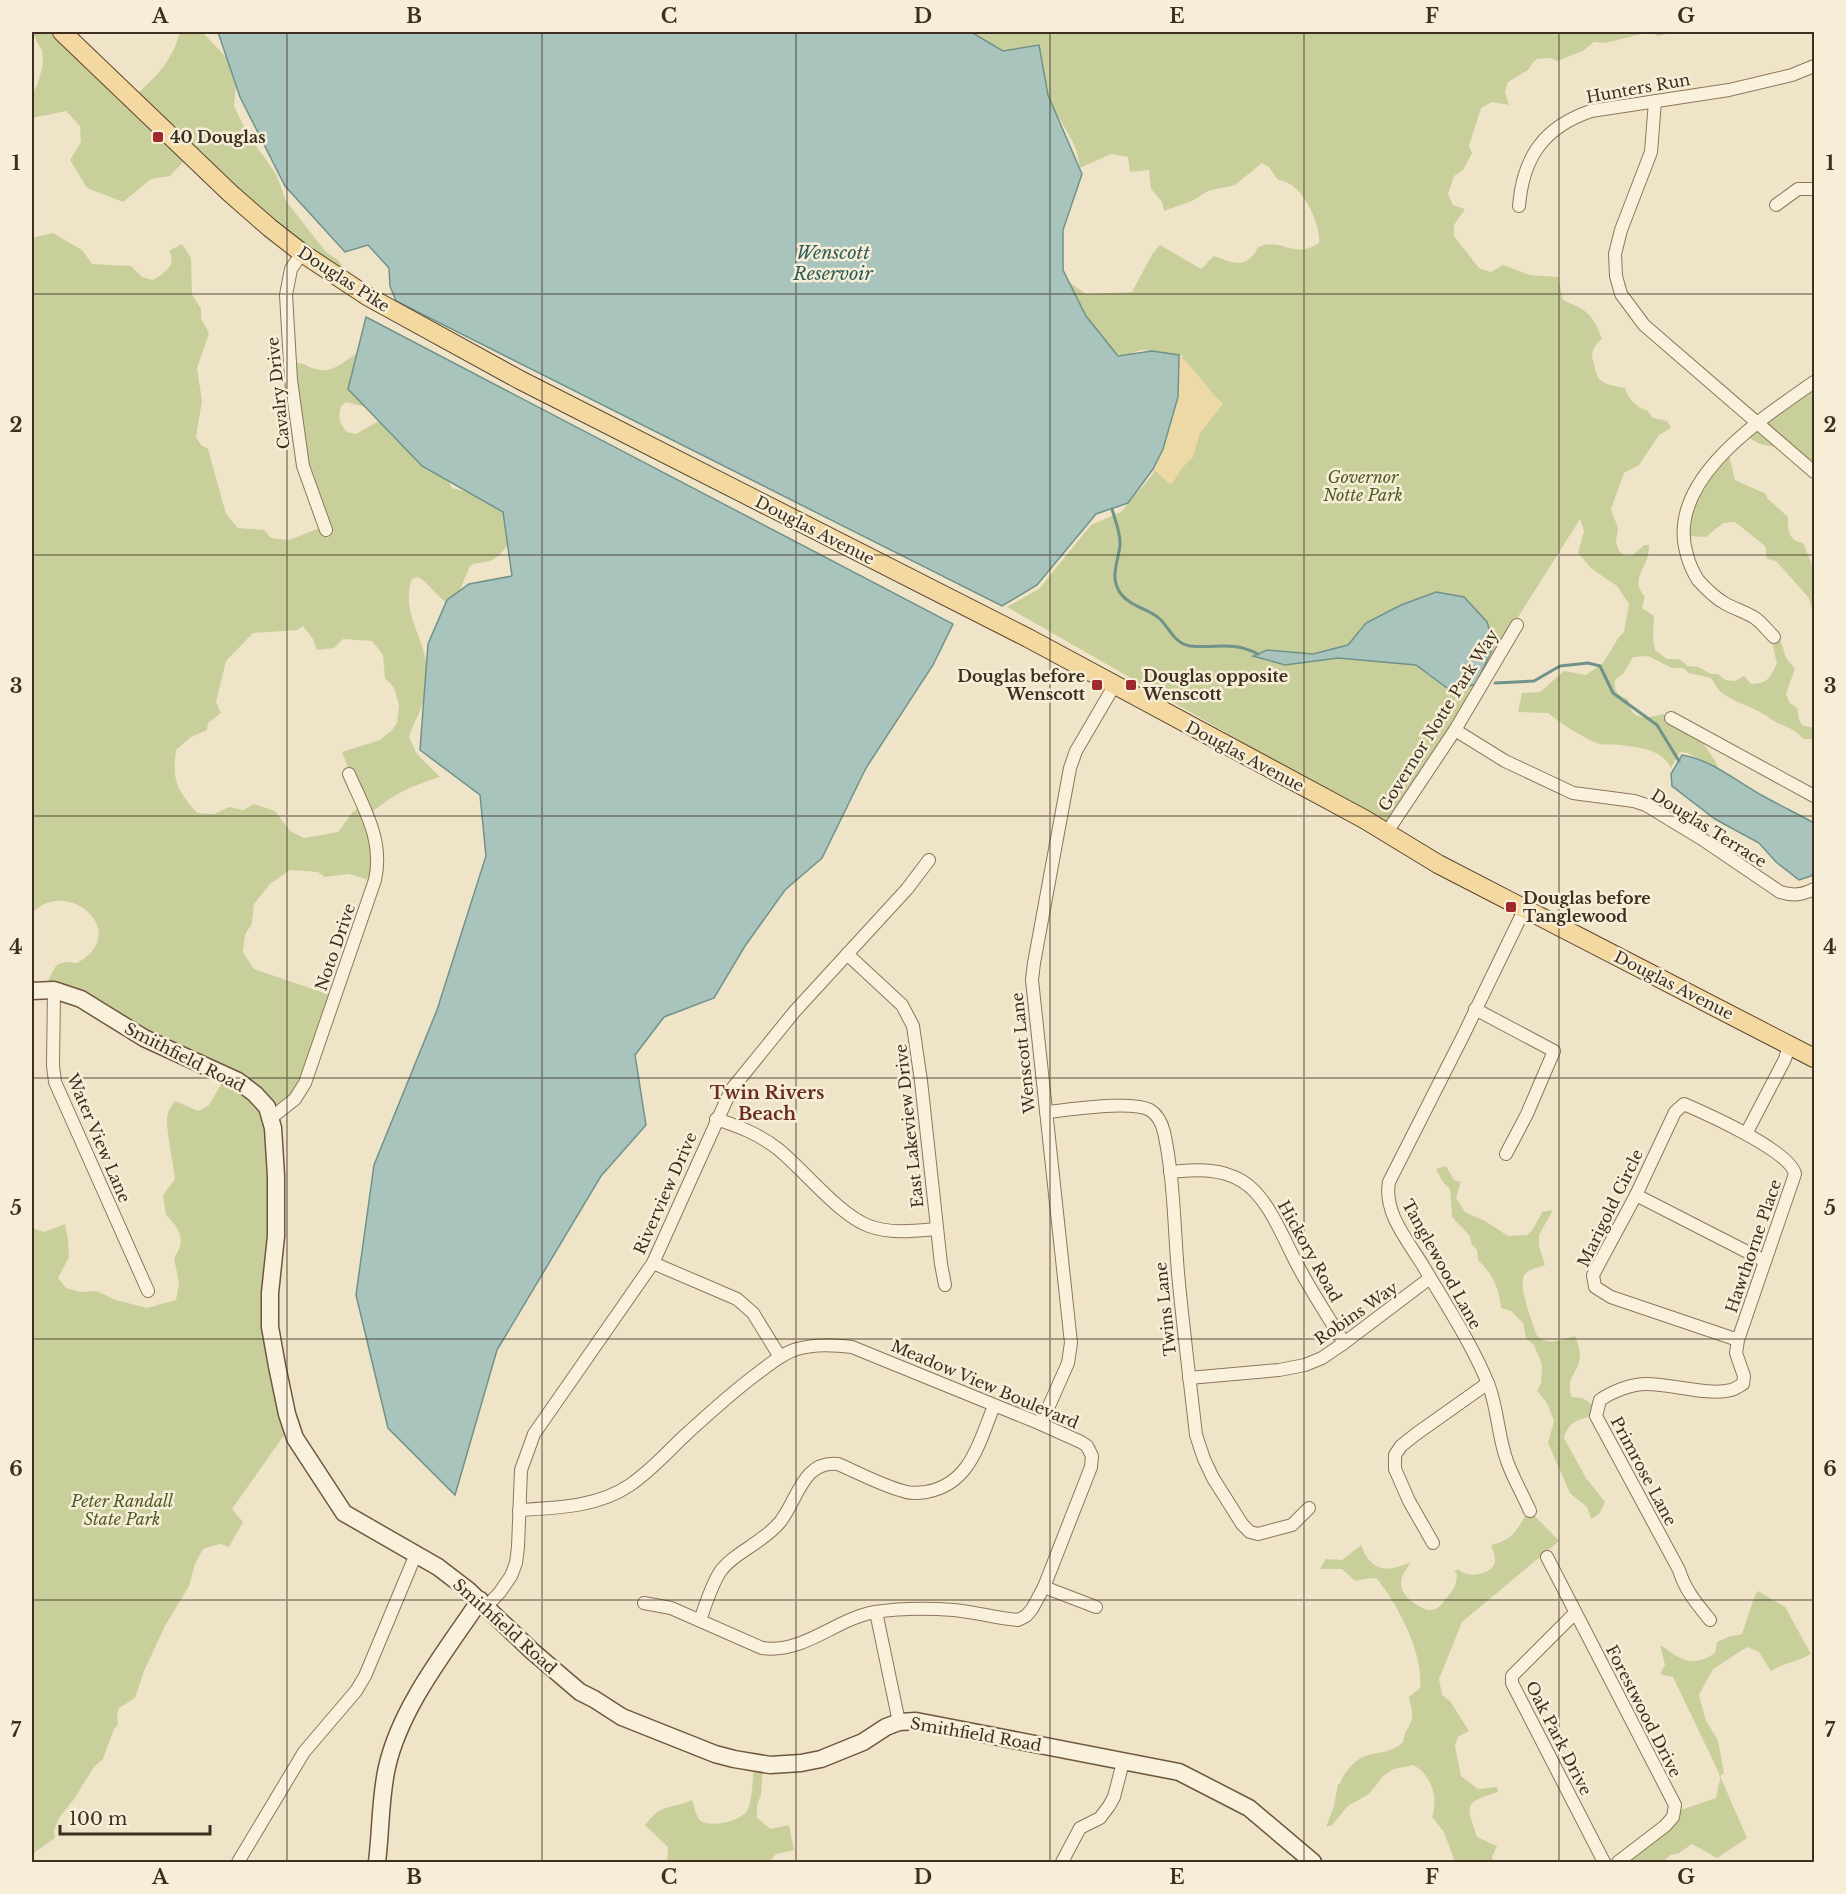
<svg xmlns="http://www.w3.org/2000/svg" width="1846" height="1894" viewBox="0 0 1846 1894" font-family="'Libre Baskerville',serif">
<rect width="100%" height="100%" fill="#f0e4c8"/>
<g fill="#c9cf9b" fill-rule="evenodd">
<path d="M32 32H58L138 93C159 74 172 60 180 32H200L203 33 226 57 231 66 236 85 234 106 247 133 276 174 286 201 326 252 338 260 352 281 186 159 170 176 151 179 123 202 87 188 70 160 81 142 80 126 66 111 32 118V96L39 80 43 63 42 51Z"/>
<path d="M971 32H1675L1658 36 1650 32 1605 43 1594 42 1583 51 1557 61 1550 58 1537 59 1533 62 1528 70 1508 82 1505 92 1509 105 1492 102 1481 108 1469 146 1472 153 1463 170 1454 176 1448 194 1453 205 1465 209 1454 225V236L1479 268 1491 272 1503 265 1530 275 1558 277 1563 300C1587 311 1592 312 1602 339 1593 347 1590 353 1594 364 1595 367 1595 370 1596 373 1600 385 1615 386 1625 388 1628 398 1636 408 1647 410L1653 418 1667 421 1671 428 1659 435 1639 465 1624 473 1611 509 1618 528 1616 542 1619 551 1626 556 1633 555 1644 545H1649C1650 569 1628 577 1645 597L1642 608 1654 616 1653 639 1655 650 1667 659H1679L1688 666 1698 667 1711 674H1718L1725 680 1735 681 1744 676 1751 684C1769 683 1769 678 1777 664L1771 638 1781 642 1786 658 1795 669 1786 694 1790 703 1797 708 1799 719 1802 725 1814 728V739H1803C1793 726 1782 727 1771 719 1757 708 1737 704 1722 693 1718 690 1714 682 1711 678L1689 673 1683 668H1672L1648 656 1633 657 1623 674 1615 680C1614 692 1617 695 1628 699 1631 721 1645 719 1663 714 1687 726 1710 745 1719 770L1688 753 1680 752 1671 768C1662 749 1638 747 1619 745 1613 744 1606 745 1600 744 1586 740 1560 723 1548 713L1518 712 1522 693 1540 692 1564 671 1586 675 1603 663 1619 637 1624 632 1629 604 1617 586 1592 569 1578 553 1584 531 1580 519 1387 825 1007 607 1039 589 1091 525 1121 512 1153 474 1183 397 1182 354 1176 360C1167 358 1148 349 1142 350 1131 352 1125 359 1114 352L1074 305 1066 280 1086 294 1132 292 1153 253 1160 245 1201 269 1214 256C1233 263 1247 270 1258 247 1282 237 1293 260 1319 243 1321 226 1306 194 1291 185 1287 182 1283 181 1278 180L1269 167 1262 163 1235 185 1208 191 1192 201 1164 211 1162 202 1151 189 1149 170 1130 172 1128 157 1111 154 1080 168C1078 148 1071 139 1061 121 1046 97 1031 74 1015 51 994 51 984 50 971 32Z"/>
<path d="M53 233 82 250 92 264 131 266 142 277 153 280C165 273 177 265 169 251L182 244 191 258 192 294 201 309V318L209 333 197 368 202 401 196 437 201 445 208 449 226 514 238 528 264 530 271 538 289 540 322 527 305 487 287 364C307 360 305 368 320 370 338 372 348 356 364 350L366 407 346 402 341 406C338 417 339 423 347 432L356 434 391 414 446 476 452 488C469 492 497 498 505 516 509 523 508 536 509 544 503 550 498 558 490 561 483 563 476 562 470 566L458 594 447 603C436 596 430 584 418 577L412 579C400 611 425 638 427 669 427 682 425 699 420 711 416 720 412 727 409 737L417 754 440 777C409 787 395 793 370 814L375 840 372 881 349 874 325 877 318 872 290 870 270 884 254 904 252 923 245 935 243 952 254 969 333 996 300 1097 273 1120 270 1288 287 1431 232 1509 243 1522 229 1547 220 1544 203 1549 195 1564 189 1586 165 1626 144 1671 135 1698 119 1708 117 1716 118 1725 114 1729 103 1759 94 1767 74 1799 59 1818 54 1830 55 1838 35 1852 32 1858V1228L44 1232 65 1224 68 1239 69 1257 58 1278 66 1288 80 1292 96 1291 116 1300 147 1308 176 1300 179 1283 174 1258C186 1242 181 1229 166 1215L163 1195 175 1179C174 1165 164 1124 168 1113 169 1109 173 1104 175 1101L198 1111 209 1105 223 1081 47 983C56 965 55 960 77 963 133 932 67 876 32 913V238ZM303 626 313 639 317 650 334 648 343 639 372 641 383 655 385 678 394 688 399 705 397 723 392 730 380 740 342 752 362 804 352 813 338 832 304 838 290 831 275 811 254 804 243 810 229 807 214 814 197 813C177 789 172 782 176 750L191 737 207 730 208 723 221 713 216 702 226 661 253 633 298 630Z"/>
<path d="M1814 382V458L1809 465 1789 450 1760 444 1747 437 1728 450 1735 480 1766 494 1767 498 1788 517C1788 531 1788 540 1803 543L1814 569V607H1811L1809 598 1776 561 1767 559 1765 546 1735 522 1723 523 1706 537 1687 536 1685 534C1685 503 1702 469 1727 450 1738 442 1750 435 1761 426 1779 411 1795 395 1814 382Z"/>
<path d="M1445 1166 1447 1168 1454 1180 1461 1182 1456 1198 1465 1212 1485 1221 1508 1236 1527 1235 1533 1229 1542 1212 1553 1210 1539 1235V1246L1545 1265C1538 1268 1527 1269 1524 1276 1518 1287 1533 1323 1537 1336 1549 1346 1561 1340 1575 1336 1577 1342 1580 1349 1580 1355 1580 1373 1564 1377 1572 1397L1582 1398 1597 1407 1594 1415C1578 1421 1569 1420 1564 1438L1586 1478 1605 1502 1599 1514 1591 1519 1587 1507 1570 1493 1548 1443 1554 1421 1547 1403 1537 1391 1541 1383 1542 1365 1534 1345 1526 1338 1523 1323 1511 1311 1501 1308C1499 1288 1492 1273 1478 1260L1477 1250 1472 1245 1469 1235 1452 1217 1450 1189 1443 1182 1436 1169Z"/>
<path d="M1529 1510 1559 1541 1462 1622 1439 1679 1442 1695 1450 1701 1469 1731 1458 1737 1455 1746 1461 1776 1478 1789 1497 1787 1498 1792C1463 1803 1466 1804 1477 1837L1497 1846 1492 1857 1494 1862H1455L1444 1832 1432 1817C1439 1798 1431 1774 1413 1765L1394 1769 1383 1776 1369 1794 1348 1806 1332 1825 1326 1827 1334 1806 1338 1784H1340C1343 1773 1356 1758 1368 1755 1381 1752 1393 1752 1403 1742 1404 1731 1410 1727 1412 1718 1413 1711 1410 1704 1409 1697L1420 1688C1424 1654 1398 1605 1377 1579L1371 1578 1355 1581 1342 1569H1320L1326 1559 1342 1560 1361 1545C1366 1559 1376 1572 1393 1568 1399 1567 1405 1564 1411 1563 1396 1580 1398 1593 1417 1605 1421 1607 1426 1611 1431 1610 1440 1609 1443 1602 1448 1596 1455 1588 1456 1585 1457 1574L1454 1571 1458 1569C1466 1578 1487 1576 1494 1565 1497 1559 1493 1551 1491 1545 1514 1540 1517 1529 1529 1510Z"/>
<path d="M1758 1591 1785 1607 1811 1654C1797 1662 1786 1662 1771 1671L1759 1652 1747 1647 1713 1669 1699 1695 1706 1721 1718 1740 1724 1773 1720 1776 1747 1838 1717 1858 1692 1844 1679 1853 1670 1855 1663 1862H1620L1678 1811 1716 1798 1720 1779 1719 1773 1673 1677 1660 1674 1665 1665 1660 1645C1681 1659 1691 1669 1715 1653L1717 1642 1728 1637 1742 1634C1746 1624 1753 1596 1758 1591Z"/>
<path d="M754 1767 763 1769 761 1795 757 1805V1818L771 1829 789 1825 794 1850 776 1854 769 1862H667L668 1847 645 1825C664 1801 668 1811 692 1800 694 1805 696 1818 701 1821 711 1828 743 1821 748 1809 753 1797 752 1780 754 1767Z"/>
</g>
<path fill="#ecd9a5" d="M1179 355C1196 370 1207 389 1223 404L1200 433 1193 457 1183 467 1171 485 1153 469 1163 449 1178 397Z"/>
<g fill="#a9c4bc" stroke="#6f938a" stroke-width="1.5">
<polygon points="218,32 971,32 1003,51 1039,45 1048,95 1082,174 1063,230 1063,270 1086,316 1118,356 1152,351 1179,355 1178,397 1163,449 1153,469 1128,503 1096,514 1037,585 1002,606 396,301 390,286 389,268 368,245 345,252 285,186 240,97"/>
<polygon points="366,317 953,624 933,665 866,768 822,858 785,890 745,946 714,998 664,1017 635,1055 646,1125 601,1176 497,1350 455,1495 388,1428 356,1295 374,1165 437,1010 486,856 480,795 420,750 428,644 447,600 469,584 512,576 503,512 422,466 348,389"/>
<polygon points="1436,592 1464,597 1487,622 1494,645 1476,684 1451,691 1416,665 1338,658 1285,665 1253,656 1267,650 1313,654 1348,645 1366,623 1401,605"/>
<path d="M1682 755C1713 760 1738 783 1765 797 1781 806 1798 814 1814 823V872L1811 876 1799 880 1776 862 1759 843 1715 819 1672 786 1671 774Z"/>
</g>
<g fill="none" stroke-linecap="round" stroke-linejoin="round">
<g stroke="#6f938a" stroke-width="3">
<path d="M1112 509C1115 520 1121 534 1120 545 1118 563 1109 578 1121 594 1131 607 1149 609 1160 619 1170 629 1175 644 1190 646 1217 649 1231 640 1258 654"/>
<polyline points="1495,683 1534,681 1560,666 1588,663 1600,666 1613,693 1657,725 1679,761"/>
</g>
<g stroke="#8d765c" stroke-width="14">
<g id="street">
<polyline points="1655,101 1651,152 1621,230 1615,254 1616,276 1621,294 1644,325 1814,472"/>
<polyline points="1776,205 1798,189 1814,189"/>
<path d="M1519 206C1523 157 1544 127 1591 111L1729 90 1792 75 1814 66"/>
<polyline points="302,253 291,269 286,295 291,380 303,466 326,530"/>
<path d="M1774 637C1768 631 1762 623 1755 618 1746 612 1735 609 1726 604 1715 598 1706 589 1698 580 1693 572 1689 563 1687 555 1664 480 1763 418 1814 382"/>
<polyline points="1671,718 1814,796"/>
<path d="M1455 730 1505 761 1573 793 1634 801 1646 805 1702 839 1780 892C1793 896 1802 895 1814 889"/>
<polyline points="1387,832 1455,730 1517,625"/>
<path d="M1525 908 1462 1038 1389 1182C1383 1214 1410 1243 1425 1269 1447 1306 1473 1346 1489 1386 1498 1410 1498 1437 1507 1461 1513 1478 1523 1495 1530 1511"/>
<polyline points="847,954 902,1005 913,1026 921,1081 941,1264 945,1285"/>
<polyline points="54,990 53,1066 55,1082 148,1291"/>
<polyline points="1475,1009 1554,1051 1527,1114 1506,1154"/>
<path d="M1046 1112C1069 1110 1131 1100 1150 1110 1158 1115 1162 1124 1164 1132 1174 1178 1174 1226 1178 1273 1183 1327 1190 1381 1196 1435L1204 1459 1213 1478 1242 1524 1250 1532 1258 1534 1292 1525 1309 1508"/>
<path d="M271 1118 295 1099 305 1083 375 880C384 840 364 809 349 774"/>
<path d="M716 1119C738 1126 759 1134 778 1149 804 1170 839 1215 869 1226 891 1234 914 1231 937 1229"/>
<polyline points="1746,1134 1785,1059 1789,1045"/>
<path d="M1170 1172C1195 1170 1219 1167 1242 1181 1269 1197 1284 1241 1299 1268 1313 1294 1329 1318 1344 1343"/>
<polyline points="1636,1195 1765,1261"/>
<polyline points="653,1263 737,1299 753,1313 780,1357"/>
<polyline points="1189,1378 1279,1370 1305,1365 1322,1358 1344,1343 1430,1278"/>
<polyline points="1041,1424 1068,1363 1071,1343 1032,980 1034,963 1070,768 1076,751 1114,686"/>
<path d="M519 1510C557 1508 598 1507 630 1485 649 1472 665 1455 681 1439 706 1416 731 1393 758 1373 770 1364 783 1353 797 1349 816 1344 833 1345 852 1347L1041 1424 1081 1442 1087 1446 1092 1456 1091 1467 1044 1587 1032 1609 1026 1616 1018 1620C996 1618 975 1612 954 1610 928 1608 901 1608 875 1612 835 1619 804 1654 762 1648L671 1608 644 1603"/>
<polyline points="1433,1543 1409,1501 1395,1469 1395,1455 1401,1446 1416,1434 1488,1383"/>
<polyline points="1547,1557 1675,1805 1673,1817 1665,1826 1618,1862"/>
<polyline points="1044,1587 1096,1607"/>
<polyline points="487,1606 500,1592 511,1576 516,1563 518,1547 521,1470 534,1434 653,1263 731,1090 795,1011 907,889 929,860"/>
<polyline points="876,1612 899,1722"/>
<polyline points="1575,1613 1512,1676 1512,1683 1604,1862"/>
<path d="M700 1620C706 1604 711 1586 720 1572 733 1553 763 1543 780 1522 798 1499 803 1460 838 1464 859 1473 881 1485 903 1491 910 1494 918 1493 926 1492 971 1484 979 1442 994 1406"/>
<path d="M1710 1620C1697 1604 1685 1590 1679 1570L1596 1416 1600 1400C1613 1391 1631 1384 1647 1384 1672 1384 1709 1396 1731 1390 1735 1389 1739 1386 1743 1384L1744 1376 1736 1353 1738 1340 1795 1174C1790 1151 1707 1114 1684 1104L1675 1112 1636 1195 1593 1275 1595 1287 1611 1297 1738 1340"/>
<polyline points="238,1862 304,1752 356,1691 365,1676 416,1554"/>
<polyline points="1062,1862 1080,1828 1100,1818 1109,1806 1114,1797 1123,1762"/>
</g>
</g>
<g stroke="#6f573f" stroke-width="19">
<g id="secondary">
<polyline points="32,991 54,990 81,999 144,1038 238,1081 255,1094 267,1107 273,1128 276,1176 276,1236 270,1293 270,1327 277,1366 287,1414 295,1438 344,1513 438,1567 468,1590 532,1651 580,1692 594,1699 622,1717 715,1754 734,1759 770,1765 801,1763 821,1759 863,1742 886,1727 899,1722 916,1721 1179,1772 1249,1808 1313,1862"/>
<path d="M377 1862C381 1831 380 1798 387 1767 401 1706 446 1651 480 1600"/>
</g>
</g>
<g stroke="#5b4430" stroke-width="20">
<polyline id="primary" points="62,32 230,193 270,228 302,253 367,296 520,380 1028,638 1364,819 1438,864 1814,1058"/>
</g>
<use href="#street" stroke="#faf1dc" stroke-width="12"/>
<use href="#secondary" stroke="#faf1dc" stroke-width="16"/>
<use href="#primary" stroke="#f3d9a0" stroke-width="18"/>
</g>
<path fill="none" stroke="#3d2e20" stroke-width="1.5" stroke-opacity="0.55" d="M287 32V1862M542 32V1862M796 32V1862M1050 32V1862M1304 32V1862M1559 32V1862M32 294H1814M32 555H1814M32 816H1814M32 1078H1814M32 1339H1814M32 1600H1814"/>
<g fill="#9e2a2b" stroke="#f7eed8" stroke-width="2">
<rect x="152" y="131" width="12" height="12" rx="3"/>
<rect x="1091" y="679" width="12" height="12" rx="3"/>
<rect x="1125" y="679" width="12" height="12" rx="3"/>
<rect x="1505" y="901" width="12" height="12" rx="3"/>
</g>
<g text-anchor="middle" stroke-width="5" stroke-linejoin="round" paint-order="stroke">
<g font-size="16" fill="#3d2e20" stroke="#f7eed8">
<text transform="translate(1638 88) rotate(-10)" y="6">Hunters Run</text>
<text transform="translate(344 279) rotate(33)" y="6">Douglas Pike</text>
<text transform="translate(278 393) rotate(-96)" y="6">Cavalry Drive</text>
<text transform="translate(815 530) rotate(27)" y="6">Douglas Avenue</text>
<text transform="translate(1438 720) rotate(-58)" y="6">Governor Notte Park Way</text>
<text transform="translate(1245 756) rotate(28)" y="6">Douglas Avenue</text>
<text transform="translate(1709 828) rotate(32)" y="6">Douglas Terrace</text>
<text transform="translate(335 947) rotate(-71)" y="6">Noto Drive</text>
<text transform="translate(1674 985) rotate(27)" y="6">Douglas Avenue</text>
<text transform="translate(1023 1053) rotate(-96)" y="6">Wenscott Lane</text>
<text transform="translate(185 1057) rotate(27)" y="6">Smithfield Road</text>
<text transform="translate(909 1126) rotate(-96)" y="6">East Lakeview Drive</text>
<text transform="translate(99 1138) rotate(67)" y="6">Water View Lane</text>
<text transform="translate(665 1193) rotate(-66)" y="6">Riverview Drive</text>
<text transform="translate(1610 1208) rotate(-64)" y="6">Marigold Circle</text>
<text transform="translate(1753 1246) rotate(-71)" y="6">Hawthorne Place</text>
<text transform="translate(1310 1251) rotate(61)" y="6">Hickory Road</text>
<text transform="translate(1442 1264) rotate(61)" y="6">Tanglewood Lane</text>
<text transform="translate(1165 1309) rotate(-96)" y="6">Twins Lane</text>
<text transform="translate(1356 1313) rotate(-35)" y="6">Robins Way</text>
<text transform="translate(985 1384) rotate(23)" y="6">Meadow View Boulevard</text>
<text transform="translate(1644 1471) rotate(62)" y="6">Primrose Lane</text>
<text transform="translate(505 1626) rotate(42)" y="6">Smithfield Road</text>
<text transform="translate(1644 1711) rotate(63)" y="6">Forestwood Drive</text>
<text transform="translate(976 1734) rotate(10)" y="6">Smithfield Road</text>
<text transform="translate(1559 1738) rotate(63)" y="6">Oak Park Drive</text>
</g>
<g font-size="16" font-weight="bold" fill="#3d2e20" stroke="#f7eed8" text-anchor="start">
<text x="170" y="143">40 Douglas</text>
<text x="1085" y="682" text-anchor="end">Douglas before<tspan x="1085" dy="18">Wenscott</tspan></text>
<text x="1143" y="682">Douglas opposite<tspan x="1143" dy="18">Wenscott</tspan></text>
<text x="1523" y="904">Douglas before<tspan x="1523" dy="18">Tanglewood</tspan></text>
</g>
<g font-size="16" font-style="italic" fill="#4d5a26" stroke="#f7eed8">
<text x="1363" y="483">Governor<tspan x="1363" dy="18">Notte Park</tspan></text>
<text x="122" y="1507">Peter Randall<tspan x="122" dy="18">State Park</tspan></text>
</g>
<g font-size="18" font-style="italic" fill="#2f5d5a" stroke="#f7eed8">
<text x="833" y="259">Wenscott<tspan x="833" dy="21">Reservoir</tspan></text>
</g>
<g font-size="18" font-weight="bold" fill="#6b2e1e" stroke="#f7eed8">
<text x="767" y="1099">Twin Rivers<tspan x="767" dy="21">Beach</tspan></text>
</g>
</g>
<rect width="1846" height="1894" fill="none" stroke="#f7eed8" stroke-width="66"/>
<path d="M60 1825v9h150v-9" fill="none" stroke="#3d2e20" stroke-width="3"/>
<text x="69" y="1825" font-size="18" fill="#3d2e20" stroke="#f7eed8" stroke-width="4.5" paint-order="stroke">100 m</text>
<rect x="33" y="33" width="1780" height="1828" fill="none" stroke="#3d2e20" stroke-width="2"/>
<g font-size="20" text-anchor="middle" font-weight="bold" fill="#3d2e20">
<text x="160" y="23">A</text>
<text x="414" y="23">B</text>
<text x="669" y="23">C</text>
<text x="923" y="23">D</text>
<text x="1177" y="23">E</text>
<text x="1432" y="23">F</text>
<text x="1686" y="23">G</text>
<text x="16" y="170">1</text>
<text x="1830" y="170">1</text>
<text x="16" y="432">2</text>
<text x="1830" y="432">2</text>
<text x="16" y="693">3</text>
<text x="1830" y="693">3</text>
<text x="16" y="954">4</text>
<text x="1830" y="954">4</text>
<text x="16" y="1215">5</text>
<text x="1830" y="1215">5</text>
<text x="16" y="1476">6</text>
<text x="1830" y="1476">6</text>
<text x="16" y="1737">7</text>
<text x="1830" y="1737">7</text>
<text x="160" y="1884">A</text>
<text x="414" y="1884">B</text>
<text x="669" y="1884">C</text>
<text x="923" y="1884">D</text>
<text x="1177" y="1884">E</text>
<text x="1432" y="1884">F</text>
<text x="1686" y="1884">G</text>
</g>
</svg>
